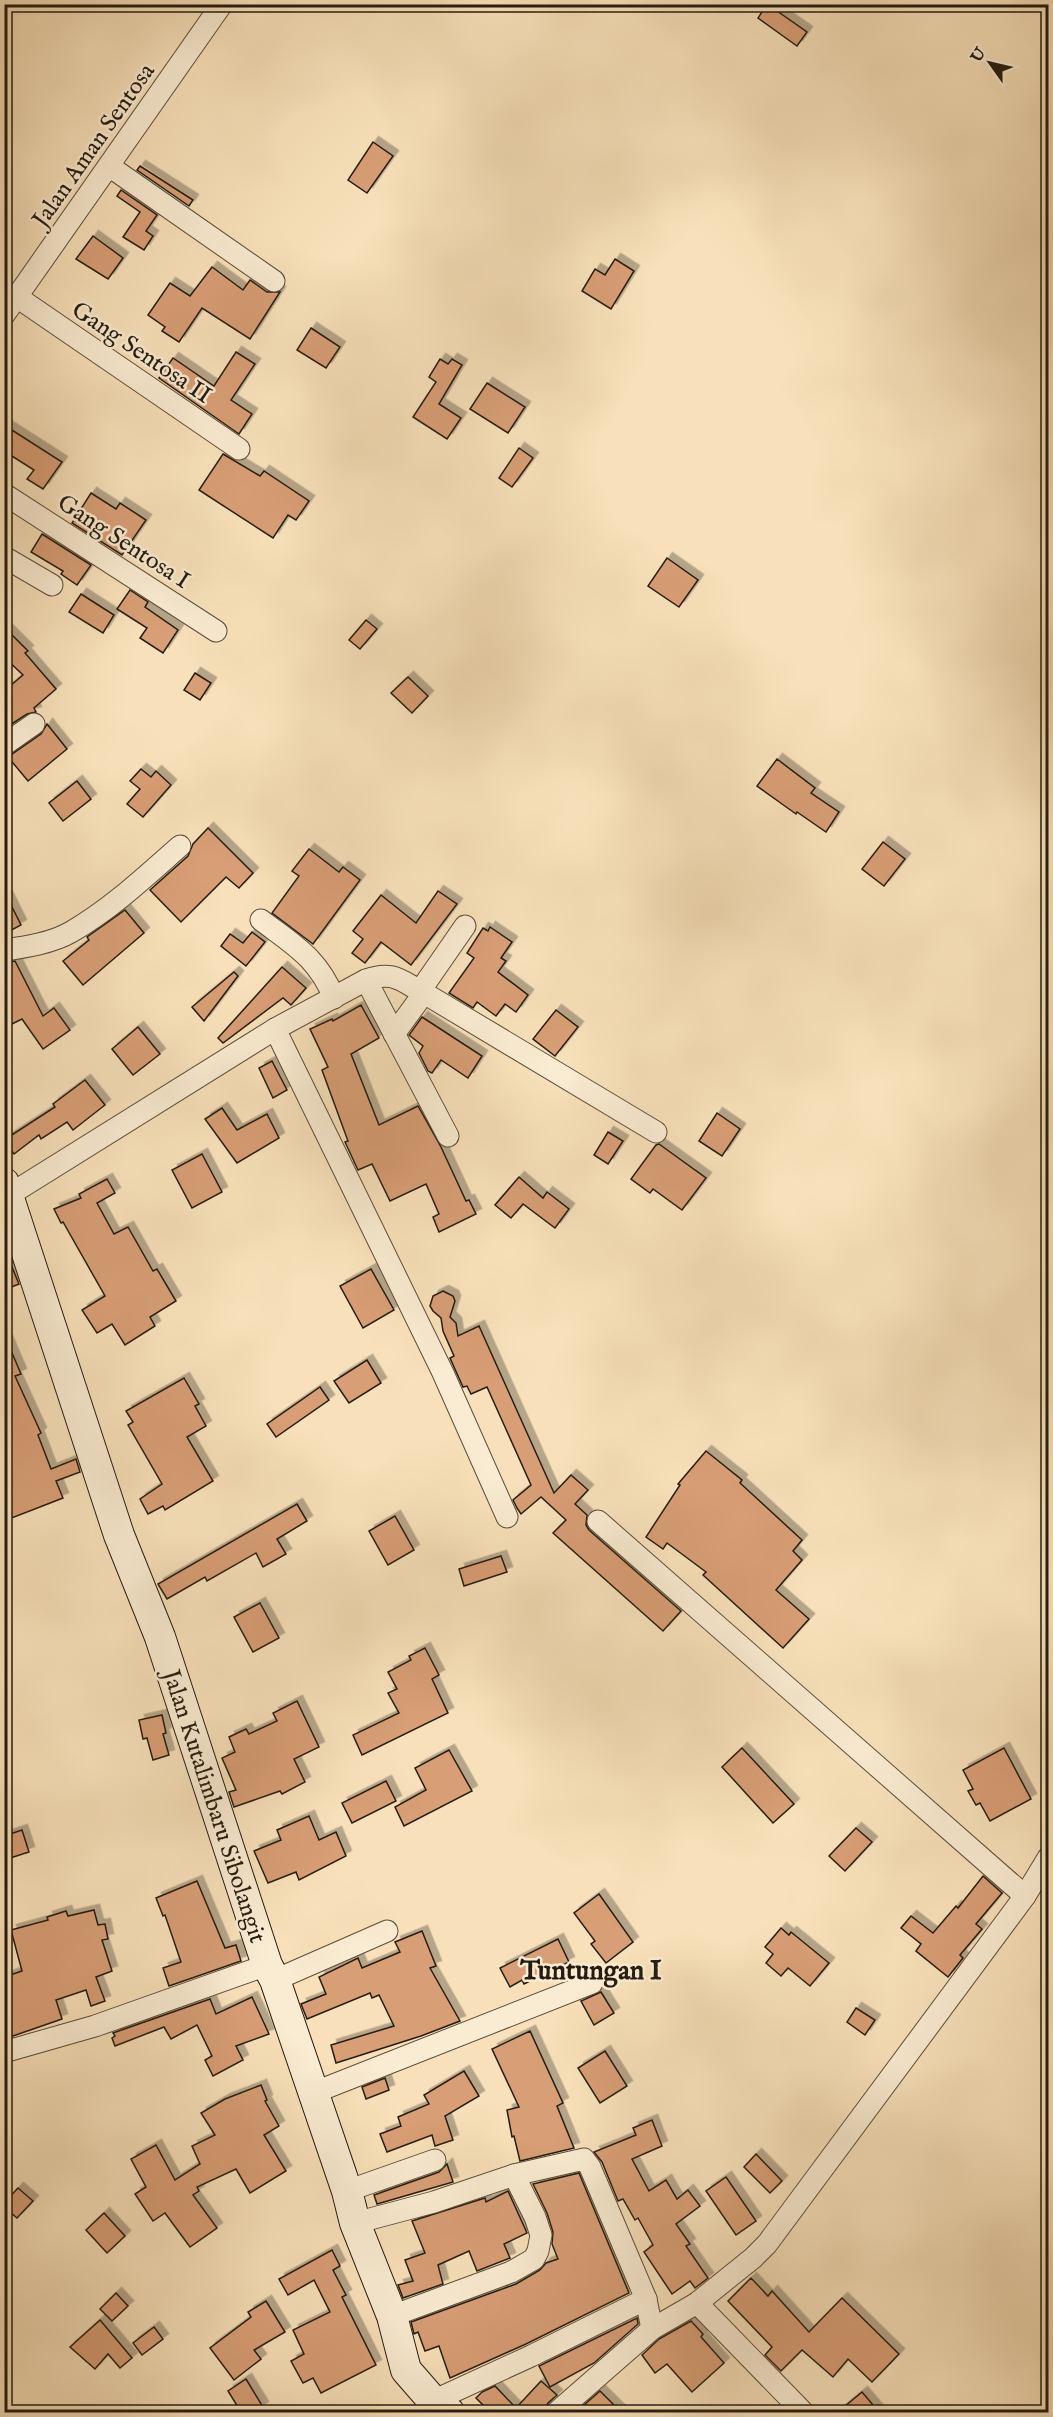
<svg xmlns="http://www.w3.org/2000/svg" width="1053" height="2417" viewBox="0 0 1053 2417" font-family="'IM FELL English',serif">
<defs>
<filter id="shadow"><feDropShadow dx="5.5" dy="-5.5" stdDeviation="0" flood-color="#0004"/></filter>
</defs>
<rect width="100%" height="100%" fill="#f8e1ba"/>
<filter id="stains"><feTurbulence type="fractalNoise" baseFrequency=".00333" numOctaves="4"/><feColorMatrix values="0 0 0 0 .2 0 0 0 0 .09 0 0 0 0 .02 0 0 0 .5 -.17"/></filter>
<radialGradient id="worn" r=".72"><stop offset=".6" stop-color="#630" stop-opacity="0"/><stop offset="1" stop-color="#630" stop-opacity=".3"/></radialGradient>
<g fill="#d89e76" stroke="#251c0f" stroke-width="1.5" filter="url(#shadow)">
<polygon points="767,4 807,32 797,46 758,18"/>
<polygon points="373,142 393,156 367,193 348,180"/>
<polygon points="140,166 193,200 189,206 137,170"/>
<polygon points="121,190 157,215 146,231 153,236 144,250 123,237 140,212 117,196"/>
<polygon points="93,236 123,258 108,279 76,259"/>
<polygon points="615,259 634,271 611,309 582,291 595,269 605,275"/>
<polygon points="212,267 243,290 250,280 267,292 280,292 250,339 202,308 179,342 162,331 165,327 148,315 170,283 190,296"/>
<polygon points="311,328 340,347 326,368 297,350"/>
<polygon points="236,352 255,364 231,400 252,414 239,434 159,378 173,358 214,386"/>
<polygon points="440,359 448,364 452,359 462,365 439,404 461,418 447,439 413,417 436,382 429,377"/>
<polygon points="487,383 525,407 508,433 470,409"/>
<polygon points="4,425 62,462 43,489 27,479 34,470 4,451"/>
<polygon points="519,448 533,458 512,487 499,478"/>
<polygon points="223,454 260,476 264,471 309,501 296,520 288,515 273,538 199,490"/>
<polygon points="91,493 116,509 120,503 146,520 122,555 72,523"/>
<polygon points="42,534 91,565 77,585 61,574 63,571 31,552"/>
<polygon points="667,558 698,580 679,607 648,586"/>
<polygon points="130,590 148,602 145,607 178,630 163,653 140,638 147,628 117,609"/>
<polygon points="81,594 114,615 103,633 69,612"/>
<polygon points="366,620 377,629 360,649 349,640"/>
<polygon points="4,627 28,651 25,653 56,689 34,708 36,712 27,714 4,729 4,691 23,675 4,657"/>
<polygon points="195,673 211,683 200,700 184,690"/>
<polygon points="408,677 428,696 412,713 391,693"/>
<polygon points="47,724 67,749 28,781 8,757 41,734"/>
<polygon points="777,759 815,788 811,793 839,812 826,832 797,812 796,814 757,786"/>
<polygon points="141,769 151,777 156,771 171,785 143,817 127,804 140,789 130,781"/>
<polygon points="77,781 91,799 63,821 49,803"/>
<polygon points="208,828 253,873 239,888 226,877 181,922 150,890 188,856 193,844"/>
<polygon points="883,842 905,859 884,886 862,869"/>
<polygon points="309,849 339,872 343,867 360,880 313,944 272,913 299,876 292,871"/>
<polygon points="4,891 21,925 4,934"/>
<polygon points="438,891 457,904 411,965 381,942 365,963 352,953 363,939 353,931 381,895 416,923"/>
<polygon points="125,910 144,933 83,985 63,961 89,940 87,937"/>
<polygon points="490,927 512,942 501,958 506,961 498,972 528,995 516,1012 505,1004 496,1016 477,1002 473,1008 449,993 474,958 467,953 483,928 488,931"/>
<polygon points="252,932 265,942 246,966 221,946 230,934 243,943"/>
<polygon points="15,961 43,1016 54,1008 70,1030 43,1049 22,1019 4,1028 4,963"/>
<polygon points="282,967 306,988 291,1005 283,998 223,1043 218,1038"/>
<polygon points="234,972 238,976 204,1021 192,1007"/>
<polygon points="361,1005 379,1038 351,1054 379,1125 418,1106 441,1147 466,1201 469,1200 476,1214 439,1232 433,1217 439,1214 426,1184 390,1201 372,1164 358,1170 345,1142 348,1141 322,1070 328,1067 310,1029 332,1019 333,1021"/>
<polygon points="556,1010 578,1027 555,1056 533,1039"/>
<polygon points="422,1017 482,1056 468,1078 441,1060 432,1073 428,1071 419,1053 423,1046 409,1035"/>
<polygon points="138,1027 160,1054 133,1075 112,1049"/>
<polygon points="272,1061 287,1090 273,1098 259,1068"/>
<polygon points="85,1080 105,1105 73,1130 67,1122 41,1139 39,1135 14,1154 4,1140 55,1107 53,1104"/>
<polygon points="222,1108 237,1130 267,1114 279,1138 237,1163 205,1119"/>
<polygon points="717,1113 740,1129 722,1156 699,1141"/>
<polygon points="608,1132 623,1141 608,1164 594,1155"/>
<polygon points="659,1144 706,1178 682,1210 653,1189 650,1193 631,1179 656,1145"/>
<polygon points="202,1154 222,1192 192,1208 172,1170"/>
<polygon points="519,1177 543,1198 547,1192 569,1209 555,1228 523,1204 511,1218 495,1205"/>
<polygon points="107,1179 115,1193 97,1203 114,1234 128,1227 153,1271 157,1269 176,1301 150,1317 155,1326 125,1345 112,1324 97,1333 82,1310 105,1296 63,1222 61,1223 54,1209 81,1198 79,1194"/>
<polygon points="4,1248 19,1284 4,1290"/>
<polygon points="371,1269 394,1310 363,1328 340,1286"/>
<polygon points="443,1291 453,1296 455,1301 450,1317 456,1323 458,1336 479,1326 554,1493 571,1475 588,1490 575,1504 587,1515 586,1525 589,1530 681,1611 663,1631 553,1533 566,1520 541,1497 521,1514 517,1508 513,1500 531,1485 487,1387 471,1394 467,1386 463,1387 450,1358 454,1356 443,1331 441,1318 433,1311 430,1306 433,1296"/>
<polygon points="4,1334 21,1374 15,1376 41,1433 38,1435 51,1469 76,1459 80,1472 56,1481 63,1498 4,1521"/>
<polygon points="367,1360 381,1383 349,1403 334,1381"/>
<polygon points="184,1378 199,1404 195,1406 206,1426 187,1437 213,1481 165,1510 163,1506 148,1514 140,1499 162,1484 128,1425 133,1422 126,1411"/>
<polygon points="320,1387 329,1400 276,1437 267,1424"/>
<polygon points="706,1451 742,1480 740,1483 802,1540 793,1551 802,1560 776,1590 809,1619 783,1648 703,1575 706,1572 667,1543 663,1549 646,1537 680,1485 678,1484"/>
<polygon points="297,1504 307,1521 277,1539 286,1554 263,1567 256,1553 207,1581 205,1577 167,1599 158,1584"/>
<polygon points="395,1516 414,1550 388,1565 369,1531"/>
<polygon points="501,1556 507,1572 464,1586 459,1569"/>
<polygon points="260,1603 279,1638 253,1652 234,1617"/>
<polygon points="425,1648 439,1675 432,1679 448,1713 362,1755 353,1735 399,1713 388,1693 397,1689 388,1672 411,1660 409,1656"/>
<polygon points="297,1701 319,1747 294,1759 305,1782 282,1794 280,1791 234,1807 229,1792 236,1790 222,1758 235,1752 229,1737 246,1729 249,1734 277,1721 273,1713"/>
<polygon points="162,1715 166,1733 163,1734 169,1755 153,1760 147,1738 143,1739 139,1720"/>
<polygon points="742,1748 794,1804 773,1823 722,1767"/>
<polygon points="1004,1748 1031,1799 990,1821 980,1803 976,1805 968,1791 973,1789 963,1770"/>
<polygon points="449,1750 472,1791 404,1826 395,1807 426,1790 415,1768"/>
<polygon points="386,1781 396,1801 352,1823 342,1803"/>
<polygon points="309,1816 319,1840 336,1832 346,1856 299,1880 296,1872 268,1883 254,1851 281,1840 277,1830"/>
<polygon points="856,1828 872,1842 845,1871 829,1856"/>
<polygon points="22,1830 29,1852 4,1860 4,1836"/>
<polygon points="983,1876 1002,1893 976,1924 982,1929 960,1955 963,1958 948,1977 916,1951 921,1944 901,1928 911,1916 933,1933 956,1906 958,1908"/>
<polygon points="197,1881 225,1948 236,1945 241,1961 169,1986 163,1968 181,1962 165,1915 163,1916 156,1898"/>
<polygon points="599,1894 633,1942 606,1963 591,1944 595,1941 574,1913"/>
<polygon points="94,1910 98,1925 105,1924 108,1939 102,1940 112,1971 96,1977 105,2001 91,2006 86,1990 56,2000 62,2019 10,2037 4,2023 4,1977 22,1971 11,1930 48,1920 47,1917 66,1911 68,1916"/>
<polygon points="781,1928 789,1935 791,1932 829,1963 810,1986 788,1968 781,1976 766,1963 773,1954 765,1947"/>
<polygon points="422,1931 436,1966 430,1968 460,2021 421,2036 336,2063 331,2045 394,2026 379,1995 372,1998 370,1993 307,2019 301,2004 326,1994 319,1977 358,1958 362,1968 400,1952 395,1942"/>
<polygon points="558,1939 569,1962 524,1984 522,1980 510,1987 500,1968"/>
<polygon points="601,1992 614,2013 594,2025 581,2001"/>
<polygon points="252,1997 269,2034 236,2046 243,2060 213,2076 205,2060 212,2056 197,2025 171,2039 164,2027 115,2046 112,2038 115,2036 113,2033 210,1999 216,2014"/>
<polygon points="856,2008 875,2020 865,2035 847,2022"/>
<polygon points="530,2031 563,2103 557,2106 574,2148 520,2161 514,2136 512,2137 507,2110 519,2107 492,2049"/>
<polygon points="605,2051 627,2086 600,2103 578,2068"/>
<polygon points="464,2071 479,2096 445,2116 453,2140 435,2146 432,2135 387,2152 380,2134 401,2126 398,2117 429,2104 424,2095"/>
<polygon points="385,2078 389,2090 366,2099 362,2087"/>
<polygon points="261,2085 267,2100 265,2101 279,2126 264,2135 286,2171 250,2193 236,2169 197,2187 199,2191 193,2195 217,2228 190,2247 165,2213 153,2221 135,2194 146,2187 131,2159 156,2145 175,2180 200,2164 192,2146 215,2135 201,2113 225,2099"/>
<polygon points="652,2120 662,2146 632,2159 649,2191 666,2180 677,2199 688,2190 700,2206 676,2224 690,2244 686,2246 708,2278 695,2288 690,2281 672,2294 644,2252 653,2245 638,2218 635,2220 623,2199 618,2201 602,2162 594,2152 636,2135 633,2128"/>
<polygon points="756,2154 782,2181 770,2193 744,2167"/>
<polygon points="447,2164 453,2182 377,2204 374,2195 439,2172"/>
<polygon points="579,2173 629,2293 526,2344 450,2378 439,2346 425,2351 418,2332 414,2334 411,2322 516,2284 540,2270 546,2263 558,2259 552,2244 553,2232 547,2213 533,2184"/>
<polygon points="726,2177 756,2221 736,2235 706,2191"/>
<polygon points="18,2188 33,2201 17,2218 4,2207 4,2203"/>
<polygon points="508,2191 527,2233 504,2244 510,2258 477,2271 469,2251 438,2265 443,2284 403,2298 398,2285 413,2281 405,2260 425,2253 412,2221 485,2198 486,2202"/>
<polygon points="104,2213 125,2236 107,2253 86,2230"/>
<polygon points="332,2250 340,2266 333,2270 346,2295 342,2297 376,2365 321,2393 313,2378 303,2383 291,2361 304,2354 293,2330 330,2312 314,2280 288,2295 279,2279"/>
<polygon points="751,2278 768,2296 772,2291 809,2332 842,2298 899,2354 872,2382 848,2359 833,2377 802,2350 781,2371 765,2355 772,2347 728,2301"/>
<polygon points="116,2293 128,2306 112,2321 100,2309"/>
<polygon points="266,2301 285,2332 254,2350 261,2359 234,2380 210,2348 251,2317 248,2312"/>
<polygon points="637,2318 638,2324 594,2363 550,2387 539,2366"/>
<polygon points="100,2320 132,2358 120,2368 108,2354 95,2369 70,2347"/>
<polygon points="691,2321 703,2334 701,2337 724,2363 692,2392 667,2364 655,2373 642,2355 659,2339"/>
<polygon points="154,2327 163,2339 142,2355 133,2343"/>
<polygon points="246,2379 263,2407 255,2412 241,2412 228,2391"/>
<polygon points="541,2381 557,2395 548,2403 543,2412 490,2412 476,2398 482,2392 495,2386 516,2408"/>
<polygon points="600,2391 621,2412 576,2412"/>
<polygon points="862,2392 879,2412 838,2412"/>
</g>
<g fill="none" stroke-linecap="round" stroke-linejoin="round">
<g stroke="#5a4d3a" stroke-width="23">
<g id="street">
<polyline points="109,166 274,281"/>
<polyline points="17,297 239,449"/>
<polyline points="4,315 222,4"/>
<polyline points="4,494 216,631"/>
<polyline points="4,557 52,585"/>
<polyline points="4,745 34,724"/>
<path d="M261 920C294 945 318 958 334 998"/>
<path d="M4 950C26 947 52 943 71 932 111 909 146 876 180 846"/>
<polyline points="366,980 448,1136"/>
<polyline points="420,991 465,926"/>
<polyline points="275,1029 443,1373 507,1517"/>
<polyline points="394,1034 424,993"/>
<path d="M9 1195 275 1029 366 980C393 970 401 981 424 993L656 1132"/>
<polyline points="598,1521 1025,1896"/>
<polyline points="275,1980 387,1931"/>
<polyline points="4,2052 95,2026 267,1965"/>
<polyline points="313,2093 592,1983"/>
<polyline points="347,2191 435,2160"/>
<polyline points="355,2223 434,2202 514,2175 584,2159 590,2167 646,2299 652,2329"/>
<polyline points="697,2303 803,2412"/>
<polyline points="392,2316 511,2272 534,2259 538,2251 541,2235 535,2217 514,2175"/>
<polyline points="426,2410 433,2401 531,2356 646,2299"/>
<polyline points="557,2412 652,2329 697,2303 753,2258 767,2244 1025,1896 1048,1858"/>
</g>
</g>
<g stroke="#251c0f" stroke-width="32">
<polyline id="secondary" points="4,1183 119,1535 160,1637 267,1965 275,1980 347,2191 355,2223 392,2316 406,2370 433,2401 449,2412"/>
</g>
<use href="#street" stroke="#faecd2" stroke-width="21"/>
<use href="#secondary" stroke="#faecd2" stroke-width="30"/>
</g>
<g text-anchor="middle" stroke-width="5" stroke-linejoin="round" paint-order="stroke">
<g font-size="24" fill="#251c0f" stroke="#faecd2">
<text transform="translate(93 145) rotate(-55)" y="8">Jalan Aman Sentosa</text>
<text transform="translate(142 352) rotate(34)" y="8">Gang Sentosa II</text>
<text transform="translate(124 541) rotate(33)" y="8">Gang Sentosa I</text>
<text transform="translate(215 1806) rotate(72)" y="8">Jalan Kutalimbaru Sibolangit</text>
</g>
<g font-size="27" font-weight="bold" fill="#251c0f" stroke="#faecd2">
<text x="591" y="1979">Tuntungan I</text>
</g>
</g>
<rect width="1053" height="2417" fill="none" stroke="#f8e1ba" stroke-width="24"/>
<rect x="6" y="6" width="1041" height="2405" fill="none" stroke="#251c0f" stroke-width="3"/>
<rect x="12" y="12" width="1029" height="2393" fill="none" stroke="#251c0f" stroke-width="1.5"/>
<g transform="translate(990 63) rotate(304)" stroke="#faecd2" stroke-width="4.5" paint-order="stroke">
<path d="M0-4.5L10 22L0 15L-10 22Z" fill="#251c0f"/>
<text y="-9" font-size="16" font-weight="bold" text-anchor="middle" fill="#251c0f">U</text>
</g>
<rect width="100%" height="100%" filter="url(#stains)"/>
<rect width="100%" height="100%" fill="url(#worn)"/>
</svg>
